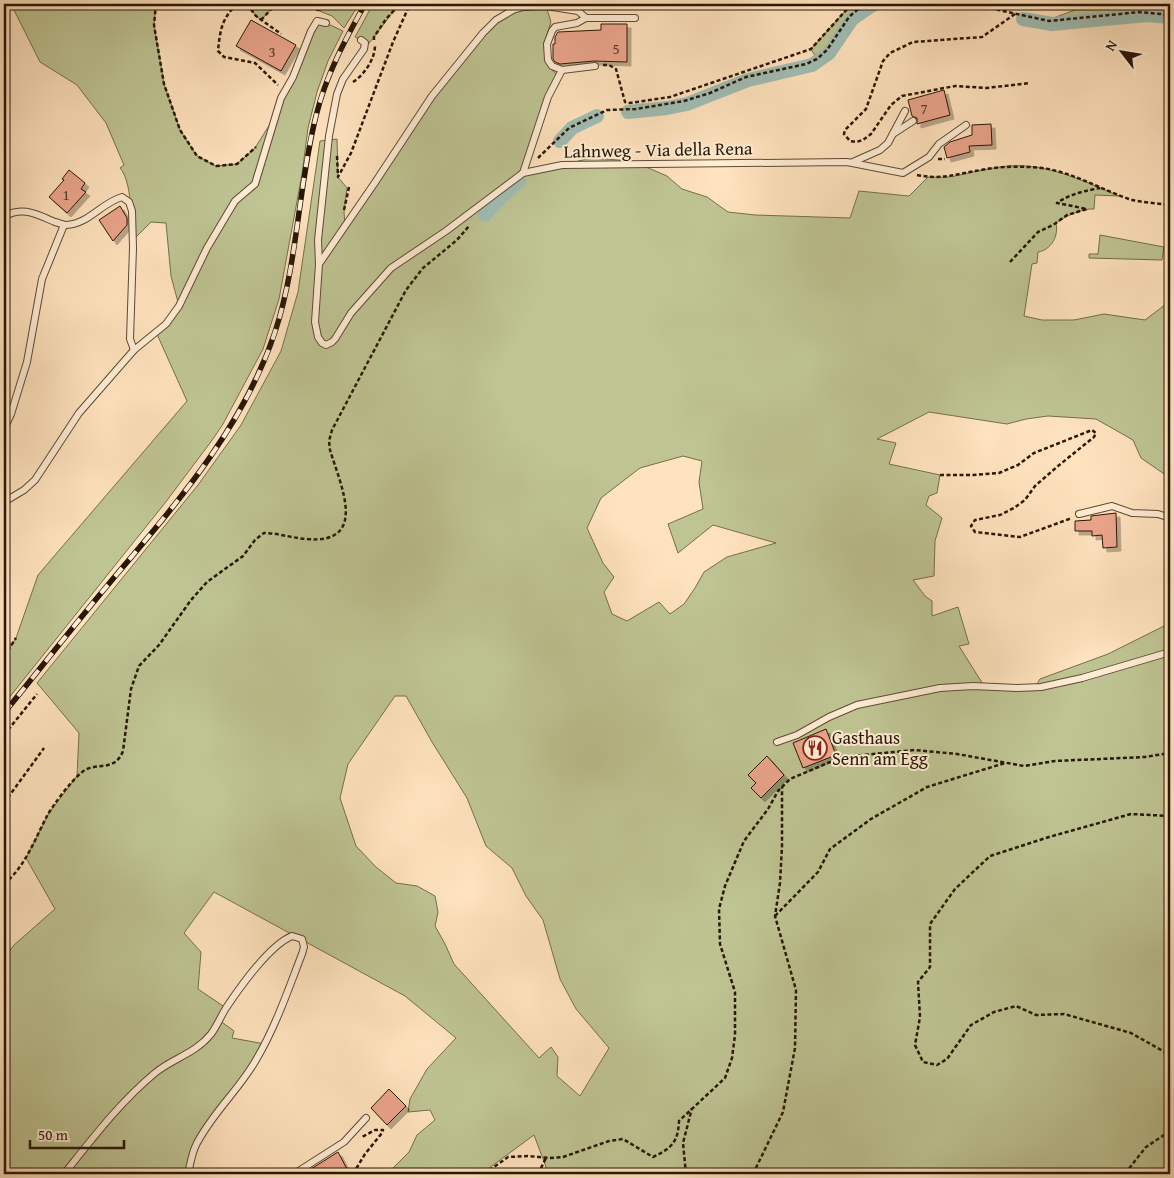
<svg xmlns="http://www.w3.org/2000/svg" width="1174" height="1178" viewBox="0 0 1174 1178" font-family="'Gentium Book Plus',serif">
<defs>
<filter id="shadow"><feDropShadow dx="4" dy="4" stdDeviation="0" flood-color="#0004"/></filter>
</defs>
<rect width="100%" height="100%" fill="#ffe3be"/>
<filter id="stains"><feTurbulence type="fractalNoise" baseFrequency=".004" numOctaves="4"/><feColorMatrix values="0 0 0 0 .2 0 0 0 0 .09 0 0 0 0 .02 0 0 0 .5 -.17"/></filter>
<radialGradient id="worn" r=".72"><stop offset=".6" stop-color="#630" stop-opacity="0"/><stop offset="1" stop-color="#630" stop-opacity=".3"/></radialGradient>
<g fill="#bfc493" stroke="#746e4c" fill-rule="evenodd">
<path d="M11 4H156L154 25 164 84 180 130 197 156 216 166 237 164 255 148 275 116 317 21 326 23 343 31 328 61 317 92 308 128 302 174 279 299 263 349 223 424 213 439 165 503 4 704V656L16 638 38 575 187 401 156 332 179 306 171 276 166 223 151 222 133 240C131 221 132 181 120 168L124 165 106 123 77 85 40 62Z"/>
<polygon points="247,4 276,4 261,20 256,16"/>
<polygon points="351,4 359,4 344,28 332,16 317,10"/>
<path d="M373 4H400C387 18 377 35 364 49L361 40 355 37Z"/>
<path d="M854 4H868C839 18 840 42 817 59L811 49 848 8Z"/>
<polygon points="1087,4 1170,4 1170,15 1140,12 1054,21 1045,21 1086,6"/>
<path d="M547 9 551 22 544 44 547 64 557 75 523 172 562 165 591 158 632 161 667 176 682 189 707 197 728 212 755 215 850 218 859 191 909 196 928 177C937 177 946 178 955 176 973 172 990 168 1008 166 1047 163 1084 181 1119 196L1095 195 1094 209C1082 208 1066 216 1056 223 1059 236 1051 250 1038 252L1037 263 1032 264 1024 316 1042 320H1074L1104 314 1145 320 1170 301V478L1141 458 1133 440 1096 419 1048 416 1026 419 1007 424 929 412 877 439 896 443 889 464 940 475 937 493 929 496 926 505 942 518 935 541 934 576 913 580 925 596 932 601V616L958 607 969 644 959 646 986 689H1034L1040 679 1108 654 1170 623V1174H542L546 1167 534 1135 481 1174H387L409 1152 417 1135 435 1120 430 1110 408 1112 410 1099 427 1069 456 1038 405 996 214 892 184 933 201 952 198 989 226 1008 219 1020 234 1031 232 1038 265 1044 195 1146 188 1174H4V959L14 945 55 909 26 858 49 813 77 776 79 733 37 683 198 485 241 425 281 351 298 292 320 141 337 139 338 177 347 188 344 212 345 225 453 69 498 22 514 12 524 10ZM683 456 702 461 699 482 703 509 668 524 678 553 713 525 776 543 727 557 704 572 695 588 684 604 670 614 659 602 627 621 612 614 604 592 614 577 603 563 587 528 601 498 640 468ZM395 696H406L432 742 467 798 486 846 512 868 526 896 543 920 560 979 576 1009 609 1048 580 1096 557 1076 558 1057 551 1047 539 1058 454 964 445 944 435 926 438 912 435 896 417 886 396 883 376 867 356 846 340 798 348 764Z"/>
<polygon points="1100,235 1164,247 1162,260 1089,258 1089,254 1098,254"/>
</g>
<g fill="none" stroke-linecap="round" stroke-linejoin="round">
<g stroke="#a0beb5" stroke-width="14">
<polyline points="1023,19 1052,24 1147,15 1170,17"/>
<polyline points="628,112 667,108 687,104 748,80 812,65 829,53 852,19 874,4"/>
<polyline points="560,141 572,128 597,116"/>
<polyline points="485,215 497,201 519,181"/>
</g>
</g>
<g fill="#eba58c" stroke="#281705" filter="url(#shadow)">
<polygon points="251,20 296,45 281,71 236,46"/>
<polygon points="601,24 627,24 627,62 594,61 560,64 555,62 553,59 553,44 555,44 555,37 558,32 601,30"/>
<polygon points="944,90 950,115 917,124 917,118 912,116 908,100"/>
<polygon points="991,124 992,145 969,146 970,152 947,158 944,147 950,142 972,135 972,125"/>
<polygon points="69,170 85,183 81,189 86,192 67,213 49,197 64,180 62,179"/>
<polygon points="120,206 127,218 127,225 113,241 99,220"/>
<polygon points="1116,513 1117,547 1103,548 1102,535 1092,536 1092,531 1075,531 1075,521 1091,520 1091,516"/>
<polygon points="826,729 836,755 803,768 793,743"/>
<polygon points="767,756 784,775 761,798 751,788 756,783 748,775"/>
<polygon points="389,1089 406,1106 387,1125 371,1108"/>
<polygon points="338,1152 348,1171 343,1174 303,1174"/>
</g>
<g fill="none" stroke-linecap="round" stroke-linejoin="round">
<g stroke="#5e4a33" stroke-width="8">
<g id="service">
<polyline points="361,40 365,43 364,49 343,79 337,94 329,136 318,240 319,264 315,322 318,337 322,343 326,345 332,342 335,339 351,313 391,268 446,231 523,173 562,165 847,162 903,173 929,157 939,144 966,125"/>
<polyline points="595,66 562,70 552,66 548,60 547,44 552,31 555,27 577,23 586,18 635,18"/>
<polyline points="893,134 913,121"/>
<polyline points="853,162 880,150 888,143 905,111"/>
<polyline points="523,173 548,97 562,70"/>
<path d="M4 217C21 205 38 215 55 222 59 223 63 225 66 225 89 224 101 203 122 197L129 202 132 211 133 248 130 339 134 350 166 324 179 306 207 248 235 201 255 184 281 98 293 77 311 31 317 21 326 23"/>
<polyline points="319,264 376,181 432,96 483,33 496,20 513,10 523,7 546,6 578,11 586,18"/>
<polyline points="4,429 11,414 27,362 42,279 64,225"/>
<polyline points="4,502 24,490 35,480 79,413 134,350"/>
<polyline points="1079,514 1112,506 1132,513 1158,514 1170,518"/>
<polyline points="777,742 797,735 829,717 857,705 940,688 973,686 1017,688 1041,687 1082,678 1170,652"/>
<path d="M64 1174C92 1139 120 1102 155 1073 173 1058 195 1054 211 1034 217 1026 221 1016 226 1008 240 987 270 945 292 936L302 939 304 947 302 954C288 990 276 1026 256 1060 239 1090 212 1113 196 1145 192 1153 190 1165 188 1174"/>
<polyline points="294,1174 344,1142 366,1118"/>
</g>
</g>
<g stroke="#281705" stroke-width="2.5" stroke-dasharray="4 2.5" stroke-linecap="butt">
<polyline points="156,4 154,25 164,84 180,130 197,156 216,166 237,164 256,147"/>
<path d="M237 4C222 18 220 30 218 51L224 57 255 63 278 85"/>
<polyline points="247,4 256,16 281,34"/>
<polyline points="305,4 317,10 351,4"/>
<polyline points="971,4 1049,21 1140,12 1170,15"/>
<polyline points="1015,14 982,37 913,42 890,53 883,61 866,109 845,130 844,134 850,141 856,142 863,140 871,134 891,105 902,96 955,86 986,88 1030,83"/>
<polyline points="261,20 276,4"/>
<polyline points="374,40 374,37 386,19 400,4"/>
<polyline points="603,65 609,65 616,69 625,102 630,103 670,97 811,49 848,8 854,4"/>
<path d="M353 82C365 74 375 59 375 45"/>
<polyline points="337,156 338,177 351,153 393,42 410,4"/>
<polyline points="538,158 569,128 607,110 636,109 684,101 710,93 746,77 806,64 817,59 827,50 849,17 857,10 868,4"/>
<polyline points="938,159 945,159"/>
<path d="M917 175C943 180 956 174 981 170 1001 166 1021 166 1042 168 1072 172 1100 189 1129 199 1142 203 1157 203 1170 205"/>
<polyline points="344,210 349,187"/>
<path d="M1010 262 1038 232 1053 225 1067 215 1087 209 1057 203C1070 194 1084 191 1100 188"/>
<polyline points="940,475 973,475 999,473 1018,465 1034,453 1092,430 1096,433 1094,437 1058,466 1035,486 1025,500 1014,508 1000,515 975,520 971,526 975,532 1020,537 1072,518"/>
<polyline points="4,656 16,638"/>
<polyline points="4,735 37,694"/>
<polyline points="4,803 44,748"/>
<polyline points="1170,816 1131,814 1049,837 990,856 955,889 930,924 930,967 918,982 920,1017 915,1045 923,1062 937,1065 947,1059 971,1025 994,1012 1016,1006 1036,1015 1064,1014 1131,1033 1170,1055"/>
<path d="M4 884C25 867 35 839 47 816 53 805 71 781 81 773 95 760 114 774 123 751L131 689 139 666 159 645 191 600 207 582 243 556 255 540 264 533C278 533 292 538 306 539 370 545 340 484 330 450L329 441 332 430 406 290 423 268 457 240 469 226"/>
<polyline points="775,916 818,872 830,849 871,819 927,787 1005,763"/>
<polyline points="353,1174 365,1154 382,1133 383,1130 375,1130 362,1137"/>
<path d="M484 1174 508 1157 528 1156 549 1158 563 1157 609 1141 623 1139 653 1157C672 1148 678 1142 679 1121L725 1078 732 1058 735 1035V992L720 944 719 909 725 886 744 841 768 809 778 791 790 779 842 757 915 750 957 754 1024 766 1055 761 1145 757 1170 753"/>
<polyline points="538,1174 546,1158"/>
<polyline points="686,1174 683,1143 692,1108"/>
<polyline points="753,1174 783,1112 795,1048 796,990 775,916 780,883 782,846 782,787"/>
<polyline points="1126,1174 1127,1171 1146,1147 1170,1131"/>
</g>
<use href="#service" stroke="#ffedd5" stroke-width="6"/>
<g stroke="#281705" stroke-width="5.5">
<path id="rail" d="M4 713C40 669 75 624 112 580 176 504 243 428 275 332 298 262 298 187 316 116 326 75 345 40 365 4"/>
</g>
<use href="#rail" stroke="#ffedd5" stroke-width="4" stroke-dasharray="11" stroke-linecap="butt"/>
</g>
<defs>
<g id="restaurant-ring" transform="scale(1.25)"><circle r="9.5" fill="#ffedd5" stroke="#8f2418" stroke-width="1.5"/><path d="M-5-6h1v4h1v-4h1v4h1v-4h1v5L-1.5 .5V6h-2V.5L-5-1ZM5-6V6H3V1.5H1.5Q1.5-4 5-6Z" fill="#8f2418"/></g>
</defs>
<g fill-rule="evenodd">
<use href="#restaurant-ring" x="815" y="748"/>
</g>
<g text-anchor="middle" stroke-width="4" stroke-linejoin="round" paint-order="stroke">
<g font-size="15" fill="#593a27">
<text x="616" y="54">5</text>
<text x="272" y="57">3</text>
<text x="924" y="114">7</text>
<text x="66" y="200">1</text>
</g>
<g font-size="18" fill="#281705" stroke="#ffedd5">
<text transform="translate(658 150) rotate(-1)" y="6">Lahnweg - Via della Rena</text>
</g>
<g font-size="18" fill="#281705" stroke="#ffedd5" text-anchor="start">
<text x="832" y="744">Gasthaus<tspan x="832" dy="21">Senn am Egg</tspan></text>
</g>
</g>
<rect width="1174" height="1178" fill="none" stroke="#ffe3be" stroke-width="20"/>
<rect x="5" y="5" width="1164" height="1168" fill="none" stroke="#281705" stroke-width="2.5"/>
<rect x="10" y="10" width="1154" height="1158" fill="none" stroke="#281705"/>
<g transform="translate(1122 52) rotate(301)" stroke="#ffedd5" stroke-width="4" paint-order="stroke">
<path d="M0-4L9 19L0 12L-9 19Z" fill="#281705"/>
<text y="-8" font-size="14" font-weight="bold" text-anchor="middle" fill="#281705">N</text>
</g>
<path d="M30 1140v8h94v-8" fill="none" stroke="#281705" stroke-width="2.5"/>
<text x="38" y="1140" font-size="15" fill="#281705" stroke="#ffedd5" stroke-width="4" paint-order="stroke">50 m</text>
<rect width="100%" height="100%" filter="url(#stains)"/>
<rect width="100%" height="100%" fill="url(#worn)"/>
</svg>
